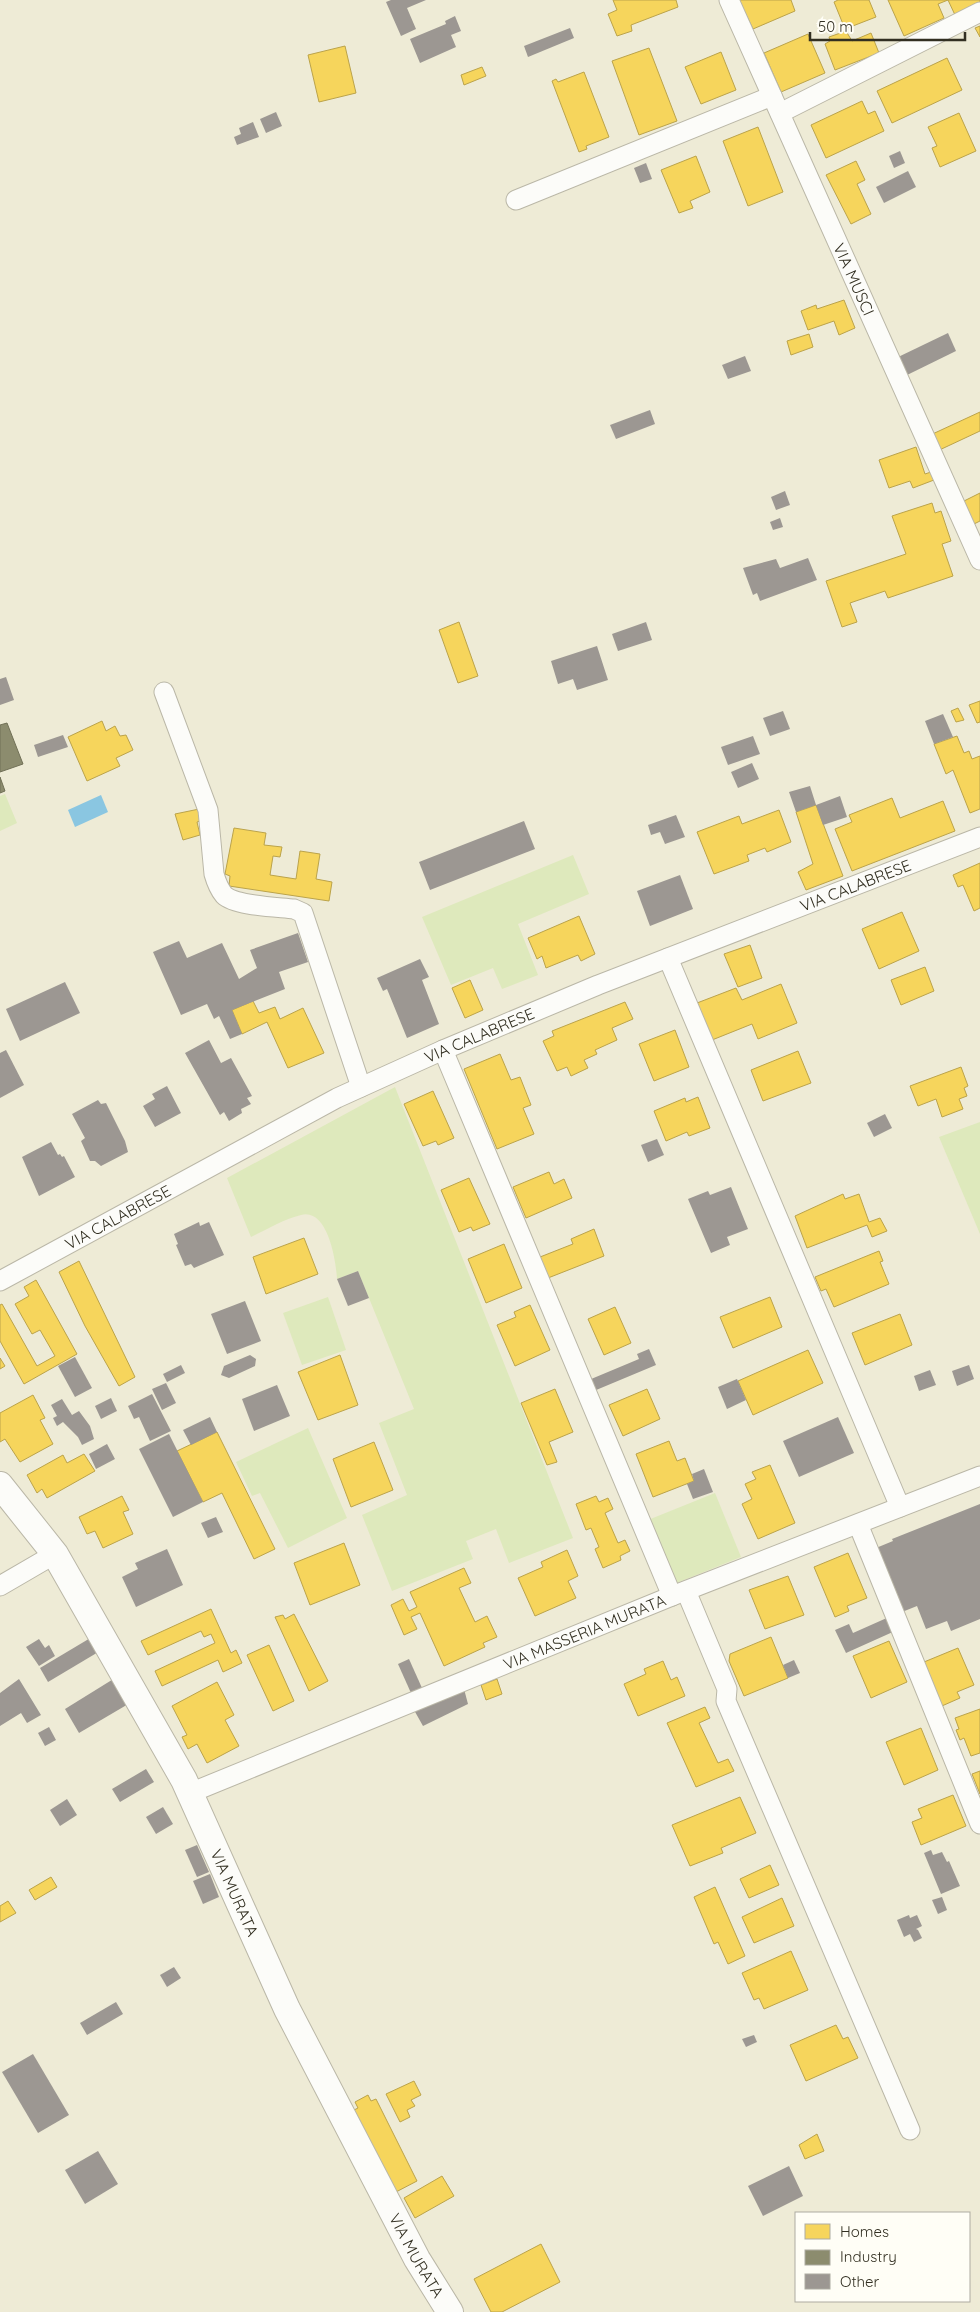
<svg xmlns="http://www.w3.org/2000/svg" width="980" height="2312" viewBox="0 0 980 2312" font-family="Quicksand,sans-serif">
<rect width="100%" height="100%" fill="#eeebd6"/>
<g fill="#dee9bc">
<polygon points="5,794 17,823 0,831 0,796"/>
<polygon points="573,855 589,894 518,924 538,975 502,989 493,968 451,985 422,917"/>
<path d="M395 1087 573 1538 509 1563 496 1529 466 1541 473 1559 392 1591 362 1515 407 1495 379 1423 414 1409 358 1271 337 1279C336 1261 328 1208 301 1215 284 1219 266 1230 251 1237L227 1178Z"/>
<polygon points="980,1122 980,1234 939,1137"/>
<polygon points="328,1297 346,1350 302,1365 283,1313"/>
<polygon points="308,1428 347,1518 288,1548 260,1493 252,1496 236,1462"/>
<polygon points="715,1493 741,1557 674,1584 648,1520"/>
</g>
<polygon fill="#8ac6e1" points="101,795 108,812 75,827 68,810"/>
<g fill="#f6d55c" stroke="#bba34a">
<polygon points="613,0 676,0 678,7 631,25 632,31 617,36 608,14 617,10"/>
<polygon points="739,0 791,0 795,11 753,29"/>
<polygon points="838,0 869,0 876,17 845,29 834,2"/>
<polygon points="888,0 948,0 938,4 944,18 904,36"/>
<polygon points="948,0 980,0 980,4 955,15"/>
<polygon points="980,26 980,37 975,28"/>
<polygon points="846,31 852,41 871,33 879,53 835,70 825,44 830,41 829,37"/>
<polygon points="808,34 825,73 781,92 764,53"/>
<polygon points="345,46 356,93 319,102 308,55"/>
<polygon points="649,48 677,121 639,135 612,61"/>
<polygon points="721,52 736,90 701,104 685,67"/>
<polygon points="947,58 962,90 892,123 877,91"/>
<polygon points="482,67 486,76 464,85 461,75"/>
<polygon points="584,72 609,137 586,146 587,149 579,152 552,81 556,79 558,82"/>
<polygon points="862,101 868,114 875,111 884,131 826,158 811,125"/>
<polygon points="959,113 976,151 940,167 932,148 937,146 928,127"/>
<polygon points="758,127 783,192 748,206 723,141"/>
<polygon points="696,156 710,192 690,201 693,208 679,213 661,170"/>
<polygon points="856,161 865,180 857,184 871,214 851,224 826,175"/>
<polygon points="844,300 855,328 839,335 834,321 808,330 801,311 816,305 817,309"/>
<polygon points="809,334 813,347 791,355 787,341"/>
<polygon points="980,412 980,431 933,453 926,437"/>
<polygon points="916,447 925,474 931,472 934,480 913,488 910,481 889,488 879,460"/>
<polygon points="980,493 980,521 974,524 962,502"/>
<polygon points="932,503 935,513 941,511 951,541 942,544 953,576 888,598 885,591 850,603 857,622 842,627 826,581 906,554 892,516"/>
<polygon points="459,622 478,676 458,683 439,630"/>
<polygon points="980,701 980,722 977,723 969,705"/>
<polygon points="958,708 964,720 956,722 951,711"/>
<polygon points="102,721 106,731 115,726 120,736 126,735 133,750 116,758 120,766 87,781 68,737"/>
<polygon points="957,736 964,753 969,751 972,759 980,756 980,809 970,813 953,770 946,774 934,744"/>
<polygon points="892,798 900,818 943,801 955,831 852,871 835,829 852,822 849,815"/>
<polygon points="816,805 843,876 806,890 798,872 813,864 796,812"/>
<polygon points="204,808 206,819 197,822 200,835 183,840 175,814"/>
<polygon points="779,810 791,842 767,852 765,848 747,855 749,861 714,874 697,832 739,816 742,824"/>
<polygon points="234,828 266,833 264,845 282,847 280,857 273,856 270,875 296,879 300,851 320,854 316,879 332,882 329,901 229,886 230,876 225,874"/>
<polygon points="980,863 980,908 974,911 963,885 958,887 953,875"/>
<polygon points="902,912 919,951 879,969 862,929"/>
<polygon points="579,916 595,954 581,961 578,955 546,968 542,956 537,959 528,938"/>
<polygon points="750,945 762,978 738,987 724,954"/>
<polygon points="925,967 934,991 901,1005 891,980"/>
<polygon points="470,980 483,1010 465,1018 452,988"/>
<polygon points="781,984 797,1023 758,1039 752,1024 712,1040 697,1003 736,988 742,1000"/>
<polygon points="253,1001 259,1013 275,1007 280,1019 303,1008 324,1053 288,1068 267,1022 242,1034 232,1010"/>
<polygon points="625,1002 633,1019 612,1028 617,1040 595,1050 597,1054 584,1060 588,1068 571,1076 567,1067 557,1071 543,1041 554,1036 552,1031"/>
<polygon points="675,1030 689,1067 654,1081 639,1044"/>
<polygon points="798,1051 811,1083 763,1101 751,1070"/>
<polygon points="500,1054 511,1080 520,1077 531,1105 523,1108 534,1134 497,1149 464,1069"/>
<polygon points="961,1067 968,1086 964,1088 967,1096 959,1099 963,1109 942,1117 936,1099 918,1106 910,1086"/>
<polygon points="433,1091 454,1138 438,1145 436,1141 423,1146 404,1104"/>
<polygon points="698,1097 710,1128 689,1136 687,1132 666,1141 654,1111 685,1098 686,1102"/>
<polygon points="549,1172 554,1184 564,1179 572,1198 526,1218 513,1187"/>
<polygon points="469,1178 490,1224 473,1231 471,1227 459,1232 441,1190"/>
<polygon points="843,1194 845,1199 859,1194 869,1222 880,1218 887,1231 872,1237 867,1225 807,1248 795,1216"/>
<polygon points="594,1229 604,1256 548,1278 540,1257 573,1244 571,1239"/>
<polygon points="304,1238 318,1274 266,1294 253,1257"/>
<polygon points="504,1244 522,1288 486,1303 468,1259"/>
<polygon points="879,1251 883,1261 880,1262 889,1284 834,1307 826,1289 821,1291 815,1277"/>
<polygon points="79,1261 135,1377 119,1386 85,1326 59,1272"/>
<polygon points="36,1280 77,1354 24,1384 0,1341 0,1305 2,1304 37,1366 55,1356 40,1330 32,1334 15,1304 29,1296 24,1287"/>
<polygon points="770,1297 782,1327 733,1348 720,1317"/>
<polygon points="530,1305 550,1350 515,1366 497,1325 516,1317 514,1312"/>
<polygon points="615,1307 631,1343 604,1355 588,1319"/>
<polygon points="900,1314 912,1345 865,1365 852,1333"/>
<polygon points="808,1350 823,1383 753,1415 738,1381"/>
<polygon points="340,1355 358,1405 318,1420 298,1372"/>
<polygon points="0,1358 5,1366 0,1369"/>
<polygon points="555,1389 573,1432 549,1442 557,1462 547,1465 521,1403"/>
<polygon points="647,1389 660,1419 623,1436 609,1405"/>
<polygon points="33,1395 45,1418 40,1420 53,1444 20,1462 5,1439 0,1442 0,1413"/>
<polygon points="217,1432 275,1549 254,1559 222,1493 203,1502 177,1451"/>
<polygon points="669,1441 677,1461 685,1458 694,1481 653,1497 636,1454"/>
<polygon points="374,1442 393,1490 351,1507 333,1459"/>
<polygon points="84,1454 95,1471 47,1498 42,1489 37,1493 27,1475 63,1455 67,1463"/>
<polygon points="770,1465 795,1523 758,1539 742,1504 752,1499 745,1484 756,1479 752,1472"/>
<polygon points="122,1496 129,1510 123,1512 133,1534 103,1548 95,1531 87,1534 79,1517"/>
<polygon points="596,1496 599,1502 608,1498 613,1509 605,1513 618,1543 625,1540 630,1551 620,1556 621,1560 603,1568 595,1549 599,1547 591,1528 586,1530 576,1504"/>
<polygon points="344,1543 360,1585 310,1605 294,1563"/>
<polygon points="567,1550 578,1576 568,1581 576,1598 535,1616 518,1578 543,1567 541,1562"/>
<polygon points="848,1553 867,1598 847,1606 849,1611 835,1617 814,1567"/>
<polygon points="464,1568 471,1583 459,1588 475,1622 487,1616 497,1637 483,1643 485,1647 444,1666 420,1613 411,1617 417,1629 404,1635 391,1605 403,1599 409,1611 417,1607 410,1592"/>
<polygon points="788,1576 804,1615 765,1629 749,1590"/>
<polygon points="211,1609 231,1653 236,1650 242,1663 223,1672 218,1660 162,1686 155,1671 215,1643 211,1634 204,1637 201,1631 148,1655 141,1641"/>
<polygon points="294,1614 328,1681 309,1691 275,1617 283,1615 285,1619"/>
<polygon points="771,1637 788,1678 744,1696 729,1661 730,1654"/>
<polygon points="889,1641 907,1682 871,1698 853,1656"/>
<polygon points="269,1645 294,1701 273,1711 247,1655"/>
<polygon points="958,1648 974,1685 957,1692 960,1698 935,1709 926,1686 933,1683 924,1662"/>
<polygon points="663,1661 671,1680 677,1677 685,1696 638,1716 624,1684 646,1674 644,1669"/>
<polygon points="497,1679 502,1694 486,1700 481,1685"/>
<polygon points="217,1682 234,1715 225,1720 239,1746 207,1763 197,1744 188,1749 182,1737 187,1735 172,1706"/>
<polygon points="705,1707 710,1718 699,1723 718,1763 728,1759 734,1771 696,1787 667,1723"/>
<polygon points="980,1709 980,1753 971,1756 964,1738 960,1740 956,1730 959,1729 955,1718"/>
<polygon points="921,1728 938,1770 904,1785 886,1742"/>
<polygon points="980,1771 980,1794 972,1774"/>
<polygon points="953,1795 966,1826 921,1845 912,1822 922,1818 918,1809"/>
<polygon points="740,1797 756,1833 721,1848 723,1853 690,1866 672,1825"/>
<polygon points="770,1865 779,1885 749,1898 740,1879"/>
<polygon points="51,1877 57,1887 35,1900 29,1890"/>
<polygon points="715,1887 745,1956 728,1964 718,1942 714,1944 694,1897"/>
<polygon points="782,1898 794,1926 754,1943 742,1917"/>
<polygon points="8,1901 16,1913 0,1922 0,1906"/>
<polygon points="791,1951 808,1990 764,2009 759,1998 754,2000 742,1973"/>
<polygon points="836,2025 843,2039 848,2037 858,2058 806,2081 790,2045"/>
<polygon points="414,2081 421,2095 411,2100 415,2106 407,2110 410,2117 400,2122 386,2094"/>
<polygon points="368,2095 371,2101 376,2099 417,2181 394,2193 352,2111 358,2108 355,2102"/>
<polygon points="817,2134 824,2151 805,2159 799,2145"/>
<polygon points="442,2176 454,2196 415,2218 404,2198"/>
<polygon points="541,2244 560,2282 502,2312 491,2312 474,2279"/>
</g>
<g fill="#8c8c6e" stroke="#717057">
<polygon points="7,723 23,764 0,772 0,725"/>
<polygon points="0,777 5,791 0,793"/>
</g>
<g fill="#9c9792">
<polygon points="391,0 426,0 407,8 416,29 401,36 386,2"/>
<polygon points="455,16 461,31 451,35 456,47 420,63 410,39 446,24 445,21"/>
<polygon points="570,28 574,38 528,57 524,46"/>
<polygon points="276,112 282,126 266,133 260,119"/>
<polygon points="253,122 259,137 237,145 234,137 241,134 239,128"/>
<polygon points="900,151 905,163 894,168 889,156"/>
<polygon points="646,163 652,179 640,183 634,168"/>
<polygon points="908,171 916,187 884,203 876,187"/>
<polygon points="948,333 956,351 903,377 894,359"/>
<polygon points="745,356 751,371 728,379 722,365"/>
<polygon points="650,410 655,424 616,439 610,425"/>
<polygon points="785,491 790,505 776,510 771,497"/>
<polygon points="780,518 783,527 773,530 770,522"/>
<polygon points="808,558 817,580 760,601 757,593 753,595 743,568 776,559 780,568"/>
<polygon points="646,622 652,640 618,651 612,634"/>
<polygon points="597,646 608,680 577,690 573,679 558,684 551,661"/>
<polygon points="6,677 14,700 0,705 0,679"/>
<polygon points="783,711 790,729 770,736 763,718"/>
<polygon points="943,714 953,737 934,744 925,721"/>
<polygon points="63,735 68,747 38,757 34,745"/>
<polygon points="753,736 760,754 728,765 721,747"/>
<polygon points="752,763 759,779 738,788 731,772"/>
<polygon points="810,786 816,805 840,796 847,817 823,825 816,805 796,812 789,792"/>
<polygon points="676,815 685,837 665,844 660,832 651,835 648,825"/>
<polygon points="524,821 535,849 430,890 419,862"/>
<polygon points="680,875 693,909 650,926 637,891"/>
<polygon points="298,933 308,962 279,972 285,989 232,1010 242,1034 230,1039 219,1016 214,1019 207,1004 181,1015 153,952 179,941 187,958 222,943 239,979 257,968 250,950"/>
<polygon points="420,959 429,977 422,980 439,1024 407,1038 387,989 383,991 377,978"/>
<polygon points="65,982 80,1013 20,1041 6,1009"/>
<polygon points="209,1040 221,1063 231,1058 252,1096 247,1098 251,1104 241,1109 242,1113 229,1121 224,1112 220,1115 185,1053"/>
<polygon points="6,1050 24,1085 0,1098 0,1053"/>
<polygon points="167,1086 181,1113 155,1127 143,1106 155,1099 152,1094"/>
<polygon points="98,1100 101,1104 106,1103 125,1141 128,1152 101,1166 95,1161 90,1161 81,1141 85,1138 72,1114"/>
<polygon points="885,1114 892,1128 874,1137 867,1123"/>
<polygon points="657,1139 664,1155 648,1162 641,1145"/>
<polygon points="51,1142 58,1155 60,1154 62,1157 64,1156 75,1177 39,1196 22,1157"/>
<polygon points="731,1187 748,1229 727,1237 730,1245 711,1253 688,1199 708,1191 710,1195"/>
<polygon points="199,1222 200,1226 209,1222 224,1255 194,1268 191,1264 185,1266 176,1245 178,1244 174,1234"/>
<polygon points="358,1271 369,1298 348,1306 337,1279"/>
<polygon points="245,1301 261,1341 227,1354 211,1314"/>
<polygon points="649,1349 656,1365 589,1393 584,1382 639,1359 637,1354"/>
<polygon points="250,1355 256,1359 255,1366 229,1378 221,1375 224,1366"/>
<polygon points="75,1357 92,1388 75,1397 58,1366"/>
<polygon points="181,1365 185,1373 167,1382 163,1374"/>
<polygon points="969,1365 974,1379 957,1386 952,1371"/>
<polygon points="930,1370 936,1385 919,1391 914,1376"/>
<polygon points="737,1379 746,1400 727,1409 718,1387"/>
<polygon points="166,1383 176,1403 162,1410 152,1389"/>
<polygon points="277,1385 290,1416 254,1431 242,1399"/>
<polygon points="152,1394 171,1431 150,1441 139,1417 134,1419 128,1406"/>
<polygon points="111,1398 117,1411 101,1419 95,1406"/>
<polygon points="62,1399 72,1415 79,1411 90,1426 94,1439 82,1445 78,1437 63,1422 57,1426 53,1418 57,1416 51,1405"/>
<polygon points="210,1417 217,1432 191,1445 183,1430"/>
<polygon points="838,1417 854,1453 799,1477 783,1441"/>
<polygon points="169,1434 203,1502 173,1517 139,1449"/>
<polygon points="107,1444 115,1459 96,1469 89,1454"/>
<polygon points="704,1469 713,1492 693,1499 687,1484 694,1481 692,1474"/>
<polygon points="980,1504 980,1619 951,1631 947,1621 926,1629 917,1606 902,1612 876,1548 893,1541 892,1539"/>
<polygon points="216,1517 223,1532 208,1538 201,1523"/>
<polygon points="167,1549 183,1585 136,1607 122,1577 138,1569 135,1563"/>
<polygon points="889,1617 895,1631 846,1653 835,1630 849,1624 853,1633"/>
<polygon points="92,1637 100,1651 48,1682 40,1668"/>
<polygon points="39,1639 45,1648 49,1645 55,1656 39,1666 26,1647"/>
<polygon points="409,1659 422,1688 411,1693 398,1664"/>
<polygon points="794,1660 800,1673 788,1678 783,1665"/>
<polygon points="115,1678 130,1703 79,1733 65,1709"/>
<polygon points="19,1679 41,1715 27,1723 21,1713 0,1726 0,1693"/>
<polygon points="464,1689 468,1704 423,1726 414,1710"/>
<polygon points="49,1727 56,1740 45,1746 38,1733"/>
<polygon points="146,1769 154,1782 120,1802 112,1789"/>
<polygon points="67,1799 77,1815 60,1826 50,1810"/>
<polygon points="163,1807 173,1824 156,1834 146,1817"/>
<polygon points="197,1845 209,1872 197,1877 185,1850"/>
<polygon points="931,1850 933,1855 942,1852 947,1862 949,1861 960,1886 941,1894 924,1853"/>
<polygon points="210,1874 219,1897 203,1904 193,1881"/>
<polygon points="942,1897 947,1910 938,1914 932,1900"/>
<polygon points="909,1915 910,1918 917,1915 922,1926 916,1929 918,1930 922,1938 914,1942 910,1934 904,1937 897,1920"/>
<polygon points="174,1967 181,1978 167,1987 160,1975"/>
<polygon points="116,2002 123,2014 87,2035 80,2023"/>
<polygon points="754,2035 757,2042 746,2047 742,2039"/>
<polygon points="33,2054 69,2115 38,2133 2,2072"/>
<polygon points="98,2151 118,2184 85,2204 65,2170"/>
<polygon points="789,2166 803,2196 763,2216 748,2186"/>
</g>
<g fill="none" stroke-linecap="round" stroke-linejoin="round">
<g stroke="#bab7a7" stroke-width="21">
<g id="street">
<path id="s1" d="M729 0 980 560"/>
<polyline points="780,113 980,12"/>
<polyline points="516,200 772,96"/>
<path d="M164 692 208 810 214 874C216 881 219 889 224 895 235 906 277 907 294 909L303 913 361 1087"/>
<polyline points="668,958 900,1507"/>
<polyline points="443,1050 672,1596"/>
<path id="s2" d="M0 1281 337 1098 443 1050 598 985 980 837"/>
<polyline points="858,1524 980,1824"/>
<polyline points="0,1586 55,1554"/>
<polyline points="686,1591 727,1689 726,1701 910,2130"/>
<path id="s3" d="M190 1793 672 1596 980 1476"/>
</g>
</g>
<g stroke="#bab7a7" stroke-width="28">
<g id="secondary">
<path id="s4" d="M0 1485 55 1554 184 1780 287 2009 417 2259 450 2312"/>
</g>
</g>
<use href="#street" stroke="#fcfcf9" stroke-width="19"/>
<use href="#secondary" stroke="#fcfcf9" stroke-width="26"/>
</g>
<g text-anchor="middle" stroke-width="5" stroke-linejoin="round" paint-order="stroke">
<g font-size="16" fill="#322f21" stroke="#fffef6">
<text dy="6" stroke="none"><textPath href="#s1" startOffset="306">VIA MUSCI</textPath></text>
<text dy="6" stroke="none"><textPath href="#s2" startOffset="944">VIA CALABRESE</textPath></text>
<text dy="6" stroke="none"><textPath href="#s2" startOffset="539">VIA CALABRESE</textPath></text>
<text dy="6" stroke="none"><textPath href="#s2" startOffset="134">VIA CALABRESE</textPath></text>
<text dy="6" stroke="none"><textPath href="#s3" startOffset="426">VIA MASSERIA MURATA</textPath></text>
<text dy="6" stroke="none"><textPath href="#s4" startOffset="472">VIA MURATA</textPath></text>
<text dy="6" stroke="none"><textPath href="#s4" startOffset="878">VIA MURATA</textPath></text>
</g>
</g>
<rect x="795" y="2212" width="175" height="90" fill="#fffef6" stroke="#adaba1"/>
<rect x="805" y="2224" width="25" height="15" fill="#f6d55c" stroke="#adaba1"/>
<text x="840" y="2237" font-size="15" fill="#322f21">Homes</text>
<rect x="805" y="2250" width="25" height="15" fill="#8c8c6e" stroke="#adaba1"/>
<text x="840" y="2262" font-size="15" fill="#322f21">Industry</text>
<rect x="805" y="2274" width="25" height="15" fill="#9c9792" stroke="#adaba1"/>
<text x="840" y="2287" font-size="15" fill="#322f21">Other</text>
<path d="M810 32v8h155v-8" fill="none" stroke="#322f21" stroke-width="2.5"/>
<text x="818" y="32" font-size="15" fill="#322f21" stroke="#fffef6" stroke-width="4" paint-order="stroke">50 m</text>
</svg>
